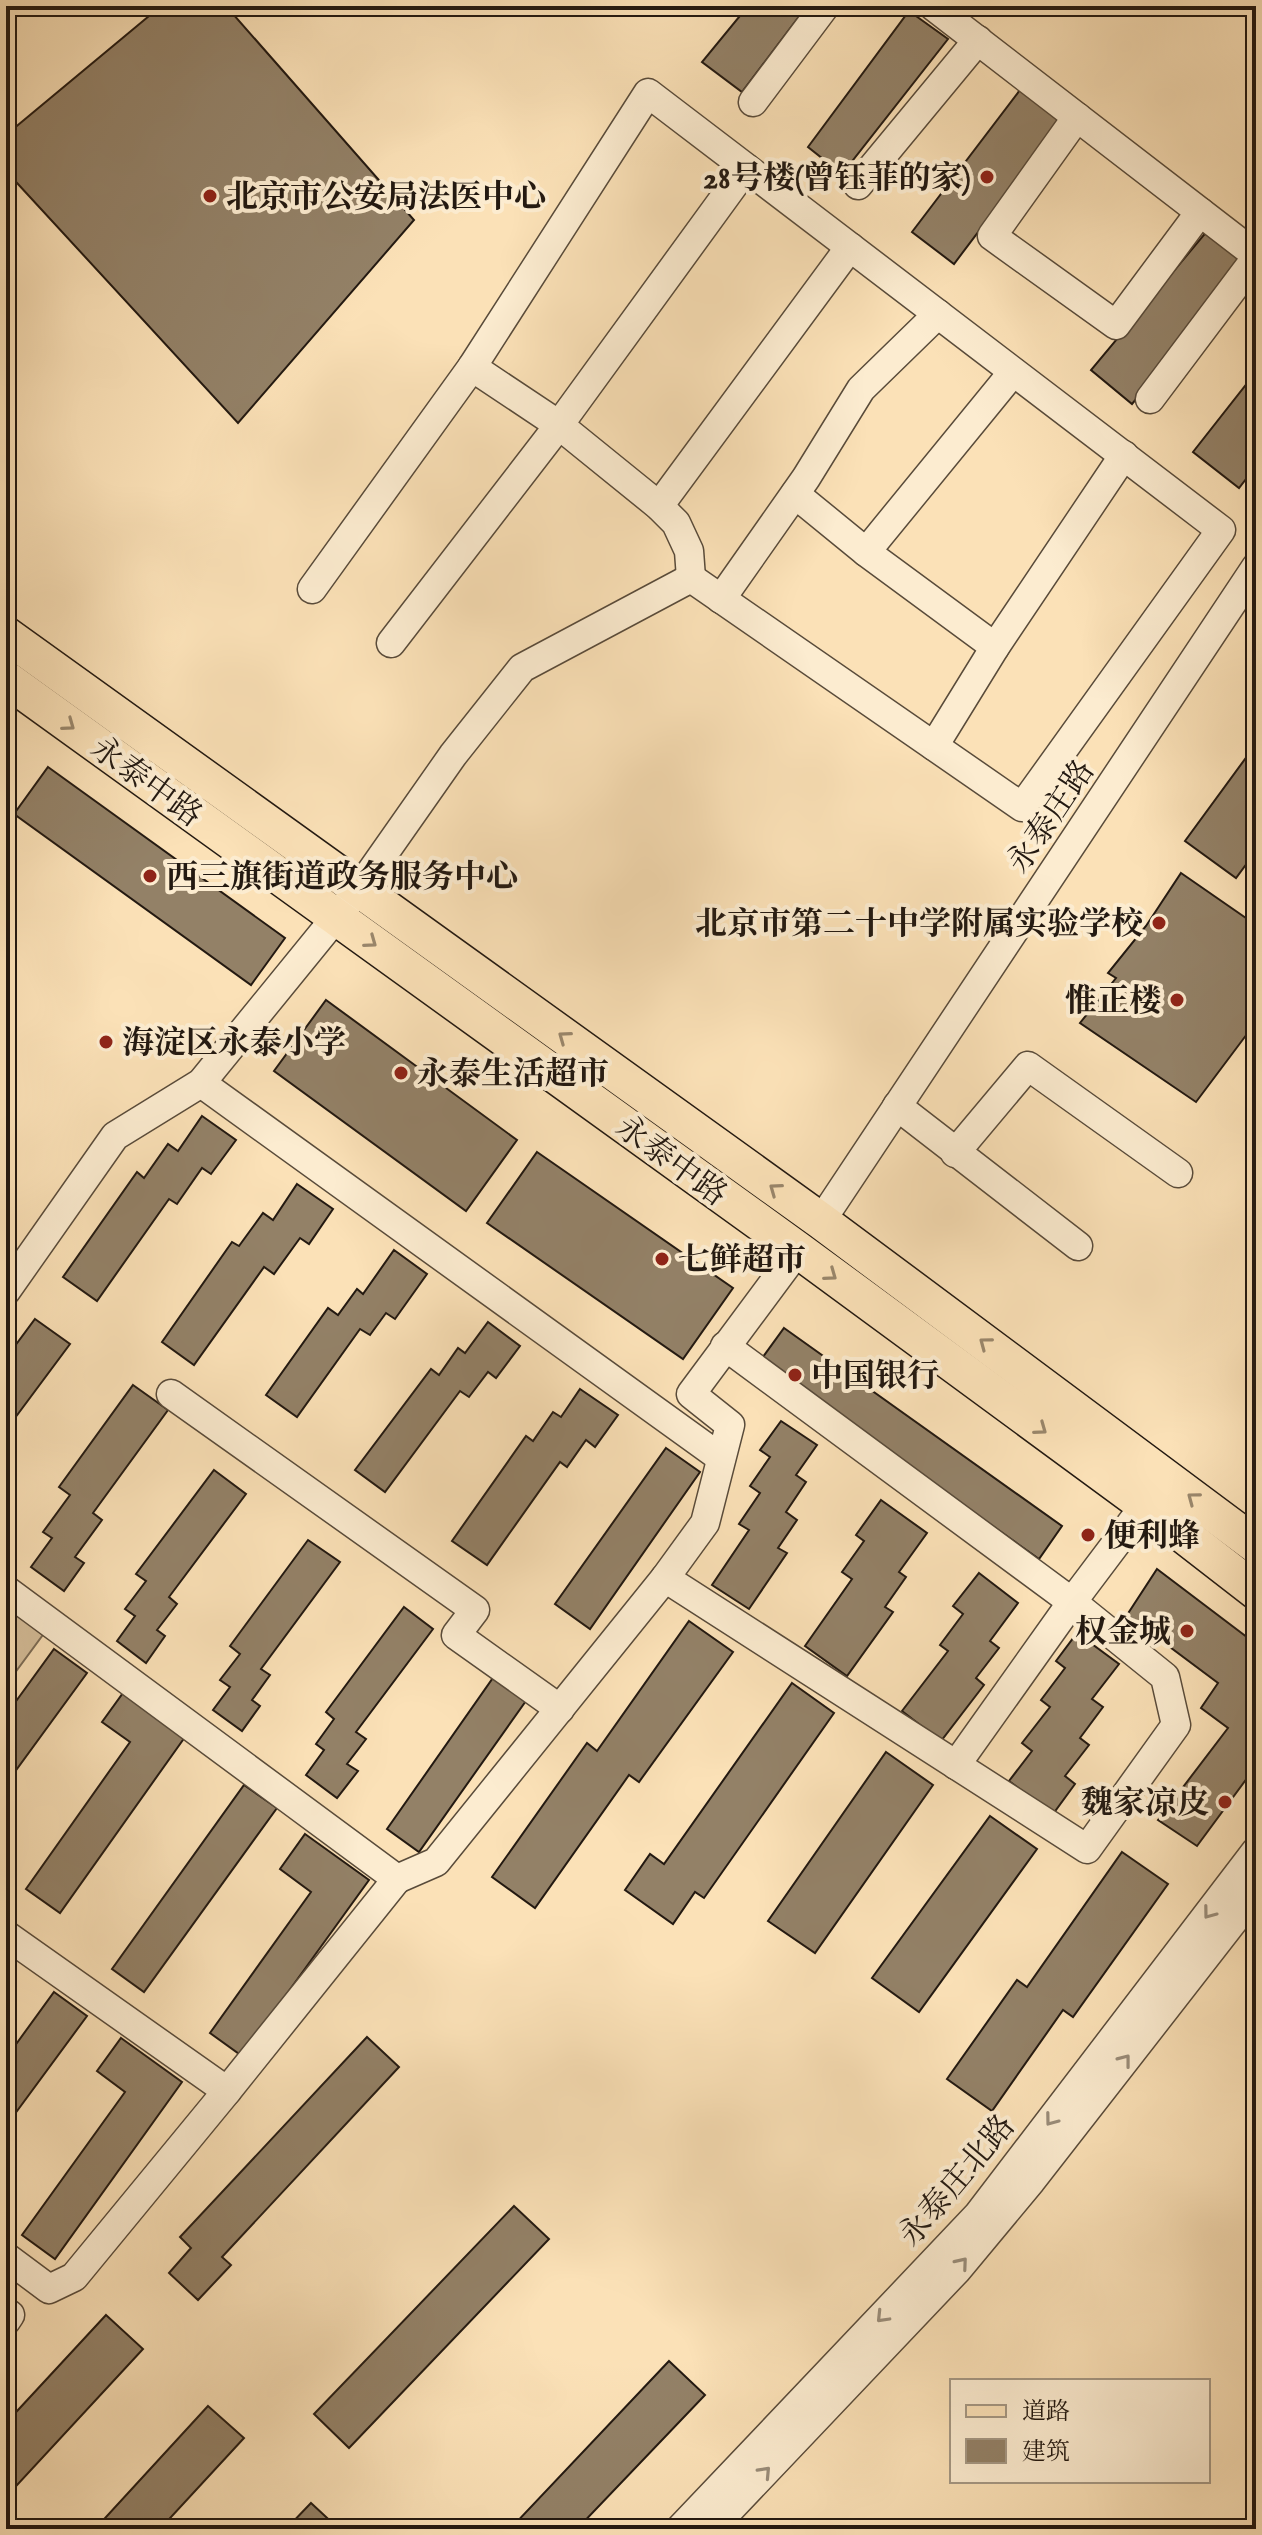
<svg xmlns="http://www.w3.org/2000/svg" width="1262" height="2535" viewBox="0 0 1262 2535" font-family="'IM FELL English','Noto Serif SC',serif">
<rect width="100%" height="100%" fill="#fbe1b7"/>
<filter id="stains"><feTurbulence type="fractalNoise" baseFrequency=".0025" numOctaves="4"/><feColorMatrix values="0 0 0 0 .2 0 0 0 0 .09 0 0 0 0 .02 0 0 0 .5 -.17"/></filter>
<radialGradient id="worn" r=".72"><stop offset=".6" stop-color="#630" stop-opacity="0"/><stop offset="1" stop-color="#630" stop-opacity=".3"/></radialGradient>
<polygon fill="#d6bf9b" stroke="#7c6c56" stroke-width="2" points="6,1605 45,1632 6,1685"/>
<g fill="#938167" stroke="#231911" stroke-width="2">
<polygon points="149,6 226,6 414,220 238,423 6,171 6,135 155,11"/>
<polygon points="748,6 807,6 742,92 702,62"/>
<polygon points="909,11 948,39 842,174 808,147"/>
<polygon points="1020,90 1062,121 954,264 912,232"/>
<polygon points="1208,230 1249,264 1132,404 1091,370"/>
<polygon points="1256,372 1256,466 1239,488 1193,452"/>
<polygon points="1256,744 1256,851 1236,878 1185,841"/>
<polygon points="48,767 285,938 251,985 14,814"/>
<polygon points="1181,873 1256,925 1256,1022 1196,1102 1080,1023 1116,978 1108,973 1146,926"/>
<polygon points="326,1000 517,1140 466,1211 274,1071"/>
<polygon points="202,1116 236,1140 211,1174 202,1168 177,1204 169,1199 97,1301 63,1277 137,1172 144,1178 168,1144 178,1151"/>
<polygon points="537,1152 733,1288 683,1359 487,1223"/>
<polygon points="297,1184 333,1209 309,1244 300,1238 274,1274 264,1267 194,1365 162,1342 232,1242 239,1246 263,1213 273,1220"/>
<polygon points="394,1250 427,1274 395,1319 386,1313 370,1335 360,1329 297,1417 266,1395 328,1308 338,1315 357,1289 363,1294"/>
<polygon points="35,1319 70,1344 6,1430 6,1358"/>
<polygon points="488,1322 520,1346 496,1378 488,1372 469,1397 460,1391 385,1492 355,1470 431,1369 439,1375 458,1348 465,1353"/>
<polygon points="784,1328 1062,1526 1039,1559 760,1361"/>
<polygon points="133,1385 168,1410 93,1513 102,1520 75,1557 84,1563 64,1591 31,1567 52,1538 43,1532 70,1495 59,1487"/>
<polygon points="580,1389 618,1415 595,1447 586,1440 567,1467 560,1462 487,1565 452,1541 526,1436 533,1441 553,1412 561,1417"/>
<polygon points="781,1421 817,1445 796,1475 806,1482 786,1512 797,1520 778,1548 787,1553 749,1609 712,1585 749,1530 739,1524 760,1493 750,1486 770,1457 760,1450"/>
<polygon points="666,1448 700,1472 590,1629 555,1604"/>
<polygon points="214,1470 246,1494 169,1597 177,1604 157,1630 165,1636 146,1663 117,1641 135,1616 125,1609 146,1581 136,1574"/>
<polygon points="881,1500 927,1533 899,1572 906,1577 885,1607 893,1612 847,1676 805,1646 852,1579 842,1572 864,1541 856,1535"/>
<polygon points="308,1540 340,1562 261,1669 270,1675 252,1700 260,1706 242,1731 213,1710 230,1687 220,1680 240,1654 230,1646"/>
<polygon points="1157,1569 1256,1644 1256,1766 1197,1846 1158,1820 1228,1728 1201,1708 1218,1683 1127,1615"/>
<polygon points="979,1573 1018,1603 990,1641 999,1648 976,1678 984,1685 941,1741 902,1711 948,1651 940,1645 963,1614 953,1606"/>
<polygon points="404,1607 433,1629 356,1732 366,1739 347,1764 358,1771 337,1798 306,1775 324,1750 316,1744 334,1719 326,1712"/>
<polygon points="689,1621 733,1652 639,1782 629,1775 535,1908 492,1877 587,1743 597,1751"/>
<polygon points="1077,1633 1119,1664 1092,1699 1103,1707 1080,1738 1089,1745 1065,1776 1075,1784 1053,1814 1009,1781 1032,1751 1022,1743 1050,1707 1041,1700 1065,1668 1056,1661"/>
<polygon points="54,1649 87,1673 6,1784 6,1715"/>
<polygon points="495,1675 528,1698 419,1852 387,1829"/>
<polygon points="792,1683 834,1713 704,1898 695,1892 673,1924 625,1890 650,1854 664,1864"/>
<polygon points="123,1693 185,1737 60,1913 26,1889 130,1742 102,1722"/>
<polygon points="886,1752 933,1785 815,1953 768,1921"/>
<polygon points="244,1785 277,1808 144,1992 112,1969"/>
<polygon points="990,1816 1037,1849 919,2012 872,1978"/>
<polygon points="305,1834 369,1880 242,2056 210,2033 311,1892 280,1869"/>
<polygon points="1122,1852 1168,1884 1073,2017 1063,2010 992,2111 947,2079 1017,1980 1027,1987"/>
<polygon points="54,1992 87,2016 6,2126 6,2058"/>
<polygon points="367,2037 399,2067 222,2257 231,2265 198,2300 169,2273 191,2248 180,2237"/>
<polygon points="121,2038 182,2082 55,2259 22,2235 125,2092 97,2071"/>
<polygon points="514,2206 549,2239 349,2448 314,2414"/>
<polygon points="106,2315 143,2349 6,2497 6,2423"/>
<polygon points="669,2361 705,2395 577,2529 510,2529"/>
<polygon points="208,2406 244,2438 160,2529 95,2529"/>
<polygon points="311,2503 339,2529 286,2529"/>
</g>
<g fill="none" stroke-linecap="round" stroke-linejoin="round">
<g stroke="#594b3a" stroke-width="31">
<g id="minor">
<polyline points="933,6 1256,255"/>
<polyline points="753,102 825,6"/>
<polyline points="1077,117 992,236 1116,325 1200,212"/>
<polyline points="858,185 978,40"/>
<polyline points="472,367 559,425 659,506 676,523 689,551 691,578"/>
<polyline points="1150,399 1256,258"/>
<polyline points="795,494 866,552"/>
<polyline points="659,506 850,247"/>
<polyline points="721,599 806,478 861,389 938,314"/>
<polyline points="391,643 559,425 746,168"/>
<polyline points="995,647 866,552 1013,372"/>
<polyline points="934,746 995,647 1124,455"/>
<polyline points="201,1083 721,1458"/>
<polyline points="897,1106 1078,1246"/>
<polyline points="955,1153 1028,1066 1178,1173"/>
<polyline points="821,1221 1256,567"/>
<polyline points="6,1291 115,1136 201,1083 359,889 453,755 522,668 691,578 1022,807 1221,530 648,93 472,367 312,589"/>
<polyline points="171,1394 475,1610 456,1635 560,1709"/>
<polyline points="665,1578 1087,1849 1176,1725 1165,1677 1072,1602 725,1346"/>
<polyline points="6,1590 397,1879 436,1862 665,1578 705,1523 730,1425 691,1394 798,1250"/>
<polyline points="956,1765 1072,1602 1145,1505"/>
<polyline points="6,1935 227,2091 397,1879"/>
<polyline points="6,2257 49,2289 74,2277 227,2091"/>
<polyline points="6,2312 10,2315 6,2321"/>
<polyline points="680,2529 978,2215 1256,1851"/>
<polyline points="711,2529 957,2270 1031,2181 1256,1892"/>
</g>
</g>
<g stroke="#231911" stroke-width="39">
<g id="major">
<polyline points="6,635 821,1221 1256,1545"/>
<polyline points="6,679 798,1250 1145,1505 1256,1591"/>
</g>
</g>
<use href="#minor" stroke="#fcecd0" stroke-width="28"/>
<use href="#major" stroke="#fbe1b7" stroke-width="36"/>
</g>
<defs><path id="oneway-chevron" d="M-2-3.5L2.5 0L-2 3.5" fill="none" stroke-width="1.6" stroke-linecap="round" stroke-linejoin="round" transform="scale(2)"/></defs>
<g stroke="#9a876c">
<use href="#oneway-chevron" transform="translate(69 725) rotate(36)"/>
<use href="#oneway-chevron" transform="translate(371 942) rotate(36)"/>
<use href="#oneway-chevron" transform="translate(564 1037) rotate(-144)"/>
<use href="#oneway-chevron" transform="translate(775 1189) rotate(-144)"/>
<use href="#oneway-chevron" transform="translate(831 1275) rotate(36)"/>
<use href="#oneway-chevron" transform="translate(985 1343) rotate(-143)"/>
<use href="#oneway-chevron" transform="translate(1041 1429) rotate(36)"/>
<use href="#oneway-chevron" transform="translate(1193 1498) rotate(-143)"/>
</g>
<g stroke="#9a8d7a">
<use href="#oneway-chevron" transform="translate(1209 1913) rotate(127)"/>
<use href="#oneway-chevron" transform="translate(1125 2060) rotate(-52)"/>
<use href="#oneway-chevron" transform="translate(1051 2120) rotate(127)"/>
<use href="#oneway-chevron" transform="translate(962 2263) rotate(-50)"/>
<use href="#oneway-chevron" transform="translate(882 2317) rotate(134)"/>
<use href="#oneway-chevron" transform="translate(765 2472) rotate(-47)"/>
</g>
<g fill="#8f2418" stroke="#fcecd0" stroke-width="3">
<circle cx="987" cy="177" r="8"/>
<circle cx="210" cy="196" r="8"/>
<circle cx="150" cy="876" r="8"/>
<circle cx="1159" cy="923" r="8"/>
<circle cx="1177" cy="1000" r="8"/>
<circle cx="106" cy="1042" r="8"/>
<circle cx="401" cy="1073" r="8"/>
<circle cx="662" cy="1259" r="8"/>
<circle cx="795" cy="1375" r="8"/>
<circle cx="1088" cy="1535" r="8"/>
<circle cx="1187" cy="1631" r="8"/>
<circle cx="1225" cy="1802" r="8"/>
</g>
<g text-anchor="middle" stroke-width="8" stroke-linejoin="round" paint-order="stroke">
<g font-size="32" font-weight="bold" fill="#231911" stroke="#fcecd0" text-anchor="start">
<text x="971" y="188" text-anchor="end">28号楼(曾钰菲的家)</text>
<text x="226" y="207">北京市公安局法医中心</text>
<text x="166" y="887">西三旗街道政务服务中心</text>
<text x="1143" y="934" text-anchor="end">北京市第二十中学附属实验学校</text>
<text x="1161" y="1011" text-anchor="end">惟正楼</text>
<text x="122" y="1053">海淀区永泰小学</text>
<text x="417" y="1084">永泰生活超市</text>
<text x="678" y="1270">七鲜超市</text>
<text x="811" y="1386">中国银行</text>
<text x="1104" y="1546">便利蜂</text>
<text x="1171" y="1642" text-anchor="end">权金城</text>
<text x="1209" y="1813" text-anchor="end">魏家凉皮</text>
</g>
<g font-size="32" fill="#231911" stroke="#fcecd0">
<text transform="translate(147 781) rotate(36)" y="11">永泰中路</text>
<text transform="translate(1050 816) rotate(-56)" y="11">永泰庄路</text>
<text transform="translate(672 1160) rotate(36)" y="11">永泰中路</text>
<text transform="translate(956 2180) rotate(-50)" y="11">永泰庄北路</text>
</g>
</g>
<rect width="1262" height="2535" fill="none" stroke="#fbe1b7" stroke-width="32"/>
<rect x="8" y="8" width="1246" height="2519" fill="none" stroke="#231911" stroke-width="4"/>
<rect x="16" y="16" width="1230" height="2503" fill="none" stroke="#231911" stroke-width="2"/>
<rect x="950" y="2379" width="260" height="104" fill="#fcecd0" stroke="#a59884" stroke-width="2"/>
<rect x="966" y="2405" width="40" height="12" fill="#fbe1b7" stroke="#a59884" stroke-width="2"/>
<text x="1022" y="2419" font-size="24" fill="#231911">道路</text>
<rect x="966" y="2439" width="40" height="24" fill="#938167" stroke="#a59884" stroke-width="2"/>
<text x="1022" y="2459" font-size="24" fill="#231911">建筑</text>
<rect width="100%" height="100%" filter="url(#stains)"/>
<rect width="100%" height="100%" fill="url(#worn)"/>
</svg>
